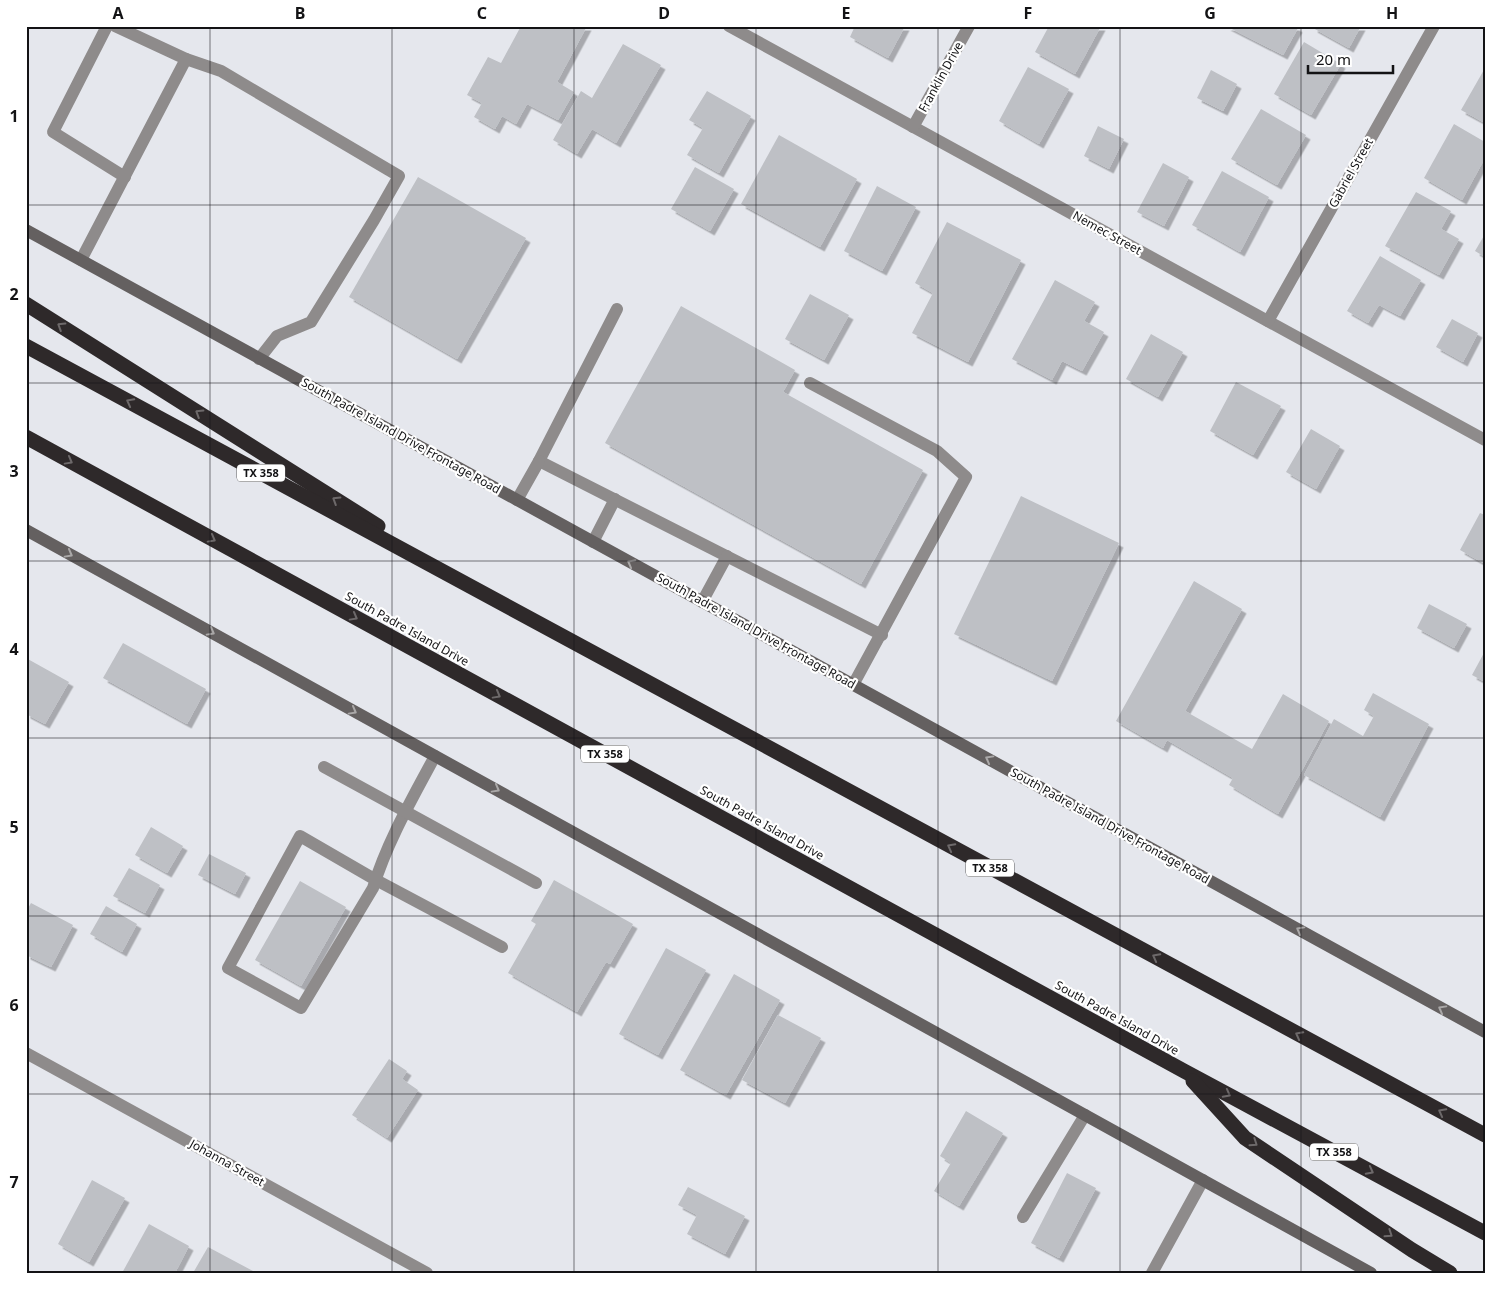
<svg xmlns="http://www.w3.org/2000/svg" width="1511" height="1299" viewBox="0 0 1511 1299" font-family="'Noto Sans',sans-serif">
<defs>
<filter id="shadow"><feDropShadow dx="4.5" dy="4.5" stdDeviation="0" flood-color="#0004"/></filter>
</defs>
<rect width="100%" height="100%" fill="#e5e7ed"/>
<g fill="#bec0c5" filter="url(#shadow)">
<polygon points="521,26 587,26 557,82 574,92 558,120 527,104 516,124 502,116 495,129 474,117 482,103 467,95 488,57 501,63"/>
<polygon points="855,26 905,26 888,58 850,37"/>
<polygon points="1049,26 1101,26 1075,74 1035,52"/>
<polygon points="1226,26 1295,26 1298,28 1283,55"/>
<polygon points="1314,26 1361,26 1349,48 1313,28"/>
<polygon points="1304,42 1341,64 1311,115 1274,94"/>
<polygon points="623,44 661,65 616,143 592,129 577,154 553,140 581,91 592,98"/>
<polygon points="1028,67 1069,89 1039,144 999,121"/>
<polygon points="1485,68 1485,123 1461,110"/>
<polygon points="1211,70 1237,84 1223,111 1197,98"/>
<polygon points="707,91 751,116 719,173 687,155 703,128 689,120"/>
<polygon points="1261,109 1306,135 1277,185 1231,159"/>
<polygon points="1454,124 1485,142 1485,158 1462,200 1424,178"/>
<polygon points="1098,126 1124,139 1109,169 1084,156"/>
<polygon points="779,135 857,179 820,247 741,204"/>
<polygon points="1163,163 1189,177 1164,226 1137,212"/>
<polygon points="695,167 734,189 710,231 671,209"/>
<polygon points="1222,171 1269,197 1240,252 1192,225"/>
<polygon points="418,177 526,238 457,359 349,297"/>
<polygon points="877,186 916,207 882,271 844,251"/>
<polygon points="1416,192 1451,211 1441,229 1459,239 1439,275 1385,246"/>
<polygon points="947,222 1021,260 968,362 912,333 933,293 915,283"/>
<polygon points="1485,234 1485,257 1475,251"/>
<polygon points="1380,256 1421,280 1400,316 1379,305 1368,323 1347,311"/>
<polygon points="1055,280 1095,302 1084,321 1104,332 1082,371 1062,361 1052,380 1012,359"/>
<polygon points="810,294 849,315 824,360 785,339"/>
<polygon points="681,306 795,370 783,392 923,470 861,584 605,443"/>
<polygon points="1452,319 1478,333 1463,362 1436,347"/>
<polygon points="1151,334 1183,352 1158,397 1126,379"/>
<polygon points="1236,382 1281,406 1253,455 1210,431"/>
<polygon points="1311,429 1340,446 1316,489 1286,472"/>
<polygon points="1021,496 1119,543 1052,681 954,634"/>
<polygon points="1480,513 1485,515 1485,564 1460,550"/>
<polygon points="1194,581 1242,609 1185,711 1252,749 1283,694 1329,721 1278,814 1229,785 1233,778 1167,740 1163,748 1116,721"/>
<polygon points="1429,604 1467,624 1454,648 1417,628"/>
<polygon points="123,643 206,689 187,724 103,678"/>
<polygon points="1485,651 1485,682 1472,675"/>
<polygon points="26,658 69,682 45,724 26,714"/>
<polygon points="1373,693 1429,724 1380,817 1304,775 1334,719 1363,736 1374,716 1364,710"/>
<polygon points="151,827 183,846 167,873 135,855"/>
<polygon points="209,854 246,873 235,894 198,875"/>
<polygon points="129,868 160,885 145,913 113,896"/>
<polygon points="554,880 633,924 610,964 606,962 577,1012 508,973 536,924 531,921"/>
<polygon points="300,881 346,907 301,986 255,960"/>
<polygon points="31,903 73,925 51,967 26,955 26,912"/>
<polygon points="106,906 137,924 122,952 90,934"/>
<polygon points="666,948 706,970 658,1055 619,1034"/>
<polygon points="734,974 780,1000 726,1095 680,1070"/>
<polygon points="778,1015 821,1038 785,1103 742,1080"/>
<polygon points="389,1059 407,1071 402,1079 418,1090 387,1138 352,1115"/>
<polygon points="966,1111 1003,1133 959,1206 934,1191 951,1163 940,1156"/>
<polygon points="1067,1173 1096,1188 1059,1258 1031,1243"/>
<polygon points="92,1180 125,1198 89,1262 58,1244"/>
<polygon points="688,1187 745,1216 725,1254 687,1234 697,1215 678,1205"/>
<polygon points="149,1224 189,1246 175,1273 122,1273"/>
<polygon points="208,1247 253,1271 252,1273 193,1273"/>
</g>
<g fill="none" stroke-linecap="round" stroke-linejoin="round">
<g stroke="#8e8b8b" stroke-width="12">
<polyline points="107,26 53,132 125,177"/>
<polyline points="186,59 221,71 399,176 374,220 311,322 277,336 259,359"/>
<polyline points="81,260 186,59 115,26"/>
<polyline points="617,309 539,461 882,635"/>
<polyline points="810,383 937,451 966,477 853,685"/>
<polyline points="517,500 539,461"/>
<polyline points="593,542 615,499"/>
<polyline points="702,602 727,556"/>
<path d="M435 756C412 799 387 842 373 888L301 1008 228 968 300 836 376 880 502 947"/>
<polyline points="324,767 536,883"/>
<polyline points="1023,1217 1085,1115"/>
<polyline points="1152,1273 1203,1180"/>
</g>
<g stroke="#8e8b8b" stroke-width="12">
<polyline points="729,26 1485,440"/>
<polyline points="913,127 969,26"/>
<polyline points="1268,321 1434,26"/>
<polyline points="26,1053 427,1273"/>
</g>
<g stroke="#646060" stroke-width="12">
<polyline points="26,230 1485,1032"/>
<polyline points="26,530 1371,1273"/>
</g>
<g stroke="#2e292a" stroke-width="15">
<polyline points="26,304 378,526"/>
<polyline points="26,346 1485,1135"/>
<polyline points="26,437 1184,1071 1485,1233"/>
<polyline points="1193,1081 1245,1138 1412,1250 1450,1273"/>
</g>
</g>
<defs><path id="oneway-chevron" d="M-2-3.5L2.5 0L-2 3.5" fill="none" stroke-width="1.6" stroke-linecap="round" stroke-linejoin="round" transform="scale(1.25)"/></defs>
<g stroke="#6d696a">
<use href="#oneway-chevron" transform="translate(61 326) rotate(-148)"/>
<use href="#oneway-chevron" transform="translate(130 402) rotate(-152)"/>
<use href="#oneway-chevron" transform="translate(199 413) rotate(-148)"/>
<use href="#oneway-chevron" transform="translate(69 461) rotate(29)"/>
<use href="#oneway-chevron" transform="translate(336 500) rotate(-148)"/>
<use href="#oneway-chevron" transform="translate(212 539) rotate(29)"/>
<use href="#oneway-chevron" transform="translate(354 617) rotate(29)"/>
<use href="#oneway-chevron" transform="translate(497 695) rotate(29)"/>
<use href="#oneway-chevron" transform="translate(951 847) rotate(-152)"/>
<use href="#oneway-chevron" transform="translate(1156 957) rotate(-152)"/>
<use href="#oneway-chevron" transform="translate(1299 1035) rotate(-152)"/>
<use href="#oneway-chevron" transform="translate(1227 1094) rotate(28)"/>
<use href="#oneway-chevron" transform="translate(1442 1112) rotate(-152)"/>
<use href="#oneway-chevron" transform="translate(1254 1143) rotate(34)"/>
<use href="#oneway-chevron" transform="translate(1370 1171) rotate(28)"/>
<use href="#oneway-chevron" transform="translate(1389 1234) rotate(34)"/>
</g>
<g stroke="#aaa8a8">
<use href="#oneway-chevron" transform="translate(69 554) rotate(29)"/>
<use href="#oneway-chevron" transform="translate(631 563) rotate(-151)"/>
<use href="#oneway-chevron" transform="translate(211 632) rotate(29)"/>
<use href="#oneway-chevron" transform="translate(353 711) rotate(29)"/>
<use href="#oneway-chevron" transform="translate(989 759) rotate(-151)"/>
<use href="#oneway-chevron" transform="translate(496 789) rotate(29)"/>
<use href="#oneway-chevron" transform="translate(1300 930) rotate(-151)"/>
<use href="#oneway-chevron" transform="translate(1442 1009) rotate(-151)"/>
</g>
<path fill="none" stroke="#131315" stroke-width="1" stroke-opacity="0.55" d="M210 26V1273M392 26V1273M574 26V1273M756 26V1273M938 26V1273M1120 26V1273M1301 26V1273M26 205H1485M26 383H1485M26 561H1485M26 738H1485M26 916H1485M26 1094H1485"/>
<g text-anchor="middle" stroke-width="4.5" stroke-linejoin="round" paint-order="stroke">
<g fill="#fff" stroke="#5a5a5b" stroke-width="1">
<rect x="237" y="464.5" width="48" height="17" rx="4"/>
<rect x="581" y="745.5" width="48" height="17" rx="4"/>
<rect x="966" y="859.5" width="48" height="17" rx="4"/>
<rect x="1310" y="1143.5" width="48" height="17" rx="4"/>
</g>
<g font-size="11" font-weight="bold" fill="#131315">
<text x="261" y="477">TX 358</text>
<text x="605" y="758">TX 358</text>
<text x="990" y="872">TX 358</text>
<text x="1334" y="1156">TX 358</text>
</g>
<g font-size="12" fill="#131315" stroke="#fff">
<text transform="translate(941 77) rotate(-61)" y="4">Franklin Drive</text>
<text transform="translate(1351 173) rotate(-61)" y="4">Gabriel Street</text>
<text transform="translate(1107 233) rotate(29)" y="4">Nemec Street</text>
<text transform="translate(401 436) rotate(29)" y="4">South Padre Island Drive Frontage Road</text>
<text transform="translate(407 629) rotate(29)" y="4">South Padre Island Drive</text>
<text transform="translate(756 631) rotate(29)" y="4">South Padre Island Drive Frontage Road</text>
<text transform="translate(762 823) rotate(29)" y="4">South Padre Island Drive</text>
<text transform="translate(1110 826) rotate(29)" y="4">South Padre Island Drive Frontage Road</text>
<text transform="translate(1117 1018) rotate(29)" y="4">South Padre Island Drive</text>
<text transform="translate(227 1163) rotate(29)" y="4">Johanna Street</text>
</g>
</g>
<rect width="1511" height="1299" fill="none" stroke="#ffffff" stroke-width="55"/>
<path d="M1308 65v8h85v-8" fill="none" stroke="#131315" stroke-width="2.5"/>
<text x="1316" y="65" font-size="15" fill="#131315" stroke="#ffffff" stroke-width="4" paint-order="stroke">20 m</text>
<rect x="28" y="28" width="1456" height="1244" fill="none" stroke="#131315" stroke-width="2"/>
<g font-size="16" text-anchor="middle" font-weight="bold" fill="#131315">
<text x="118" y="19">A</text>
<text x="300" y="19">B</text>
<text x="482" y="19">C</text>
<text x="664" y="19">D</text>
<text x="846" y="19">E</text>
<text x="1028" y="19">F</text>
<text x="1210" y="19">G</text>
<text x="1392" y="19">H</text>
<text x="14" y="122">1</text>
<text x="14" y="300">2</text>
<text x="14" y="477">3</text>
<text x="14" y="655">4</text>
<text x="14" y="833">5</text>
<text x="14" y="1011">6</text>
<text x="14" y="1188">7</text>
</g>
</svg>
